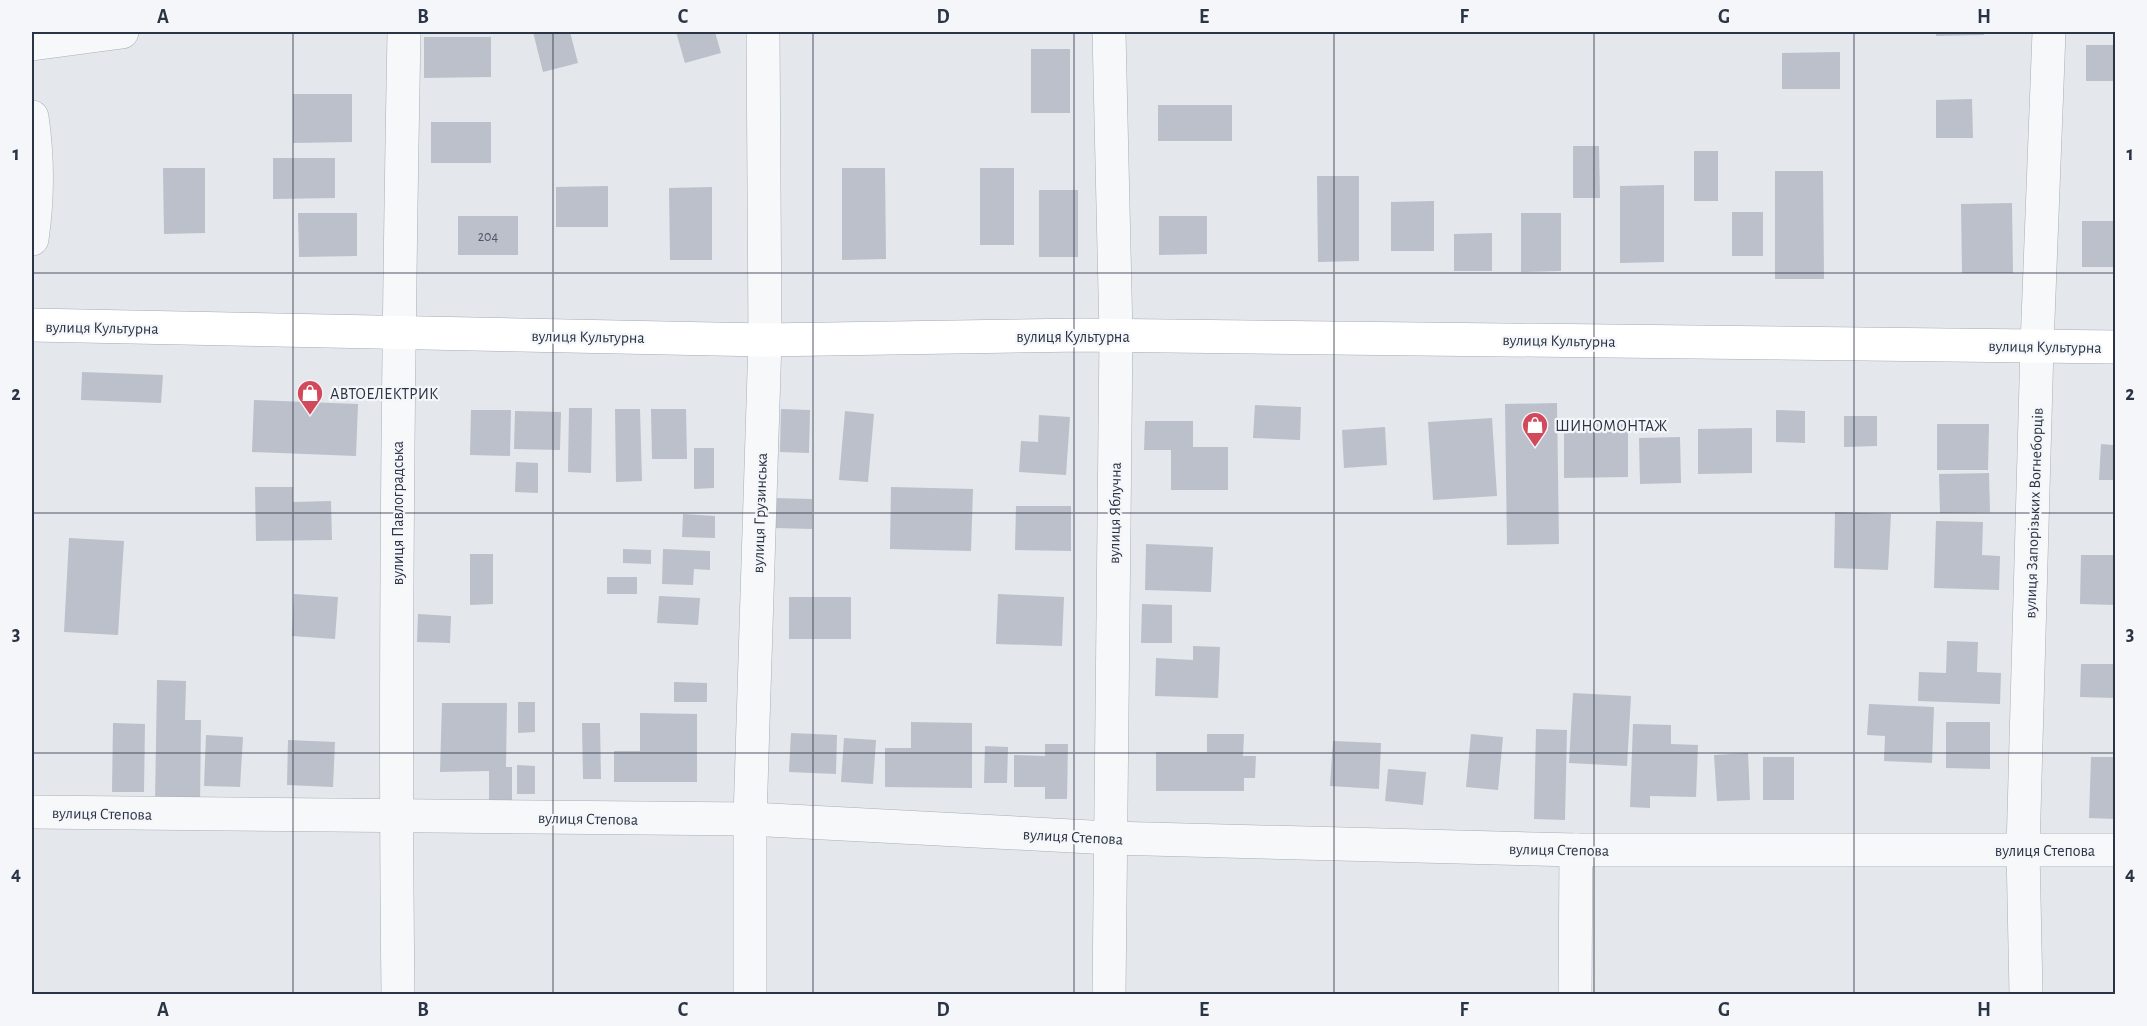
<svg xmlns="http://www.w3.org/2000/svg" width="2147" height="1026" viewBox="0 0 2147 1026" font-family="'Alegreya Sans',sans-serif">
<rect width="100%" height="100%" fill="#e4e7ec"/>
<g fill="#bbc0ca">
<polygon points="533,32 570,32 578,63 543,72"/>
<polygon points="676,32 715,32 721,53 685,63"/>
<polygon points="1936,32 1984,32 1984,35 1936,36"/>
<polygon points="424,37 491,37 491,77 424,78"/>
<rect x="2086" y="45" width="30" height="36"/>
<rect x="1031" y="49" width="39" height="64"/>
<polygon points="1840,52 1840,89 1782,89 1782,53"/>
<polygon points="293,94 352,94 352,142 293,143"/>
<polygon points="1972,99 1973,138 1936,138 1936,100"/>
<rect x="1158" y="105" width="74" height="36"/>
<rect x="431" y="122" width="60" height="41"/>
<polygon points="1573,146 1599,146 1600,198 1573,198"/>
<rect x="1694" y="151" width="24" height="50"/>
<polygon points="273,158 335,158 335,198 273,199"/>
<polygon points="163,168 205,168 205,233 164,234"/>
<polygon points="842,168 885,168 886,259 842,260"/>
<rect x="980" y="168" width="34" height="77"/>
<polygon points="1775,171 1823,171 1824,279 1775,279"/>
<polygon points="1317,176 1359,176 1359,261 1318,262"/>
<polygon points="1664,185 1664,262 1620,263 1620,186"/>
<polygon points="608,186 608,227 556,227 556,187"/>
<polygon points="712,187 712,260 670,260 669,188"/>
<rect x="1039" y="190" width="39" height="67"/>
<polygon points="1434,201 1434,251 1391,251 1391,202"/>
<polygon points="2012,203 2013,273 1962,273 1961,204"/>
<rect x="1732" y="212" width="31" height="44"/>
<polygon points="298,213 357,213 357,256 299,257"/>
<polygon points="1521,213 1561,213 1561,271 1521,272"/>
<rect x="458" y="216" width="60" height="39"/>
<polygon points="1159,216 1207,216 1207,254 1159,255"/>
<rect x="2082" y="221" width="34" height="46"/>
<polygon points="1492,233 1492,271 1454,271 1454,234"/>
<polygon points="82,372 163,375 161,403 81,400"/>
<polygon points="254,400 358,404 356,456 252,452"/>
<polygon points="1557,403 1559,544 1507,545 1505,404"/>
<polygon points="1255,405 1301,407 1300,440 1253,438"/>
<polygon points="569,408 592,408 591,473 568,472"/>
<polygon points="615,409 640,409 642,481 616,482"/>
<polygon points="651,409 686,409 687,459 652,459"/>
<polygon points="781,409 810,410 809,453 780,452"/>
<polygon points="471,410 511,410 510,456 470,455"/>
<polygon points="1776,410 1805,411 1805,443 1776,442"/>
<polygon points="515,411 561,412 560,450 514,449"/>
<polygon points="845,411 874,414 868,482 839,480"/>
<polygon points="1039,415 1070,417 1066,475 1019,472 1021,441 1038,442"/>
<polygon points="1844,416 1877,416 1877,446 1844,447"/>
<polygon points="1492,418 1497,496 1433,500 1428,422"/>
<polygon points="1145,421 1193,421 1193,447 1228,447 1228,490 1171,490 1171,450 1144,450"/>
<polygon points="1564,422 1628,424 1628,477 1564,478"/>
<polygon points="1937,424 1989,424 1988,470 1937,470"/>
<polygon points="1385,427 1387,465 1344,468 1342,430"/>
<polygon points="1752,428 1752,473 1698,474 1698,429"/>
<polygon points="2114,429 2116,429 2116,480 2099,480 2101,444 2113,445"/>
<polygon points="1680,437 1681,483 1640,484 1639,438"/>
<polygon points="694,448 714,448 714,488 694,489"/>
<polygon points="516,462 538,463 538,493 515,492"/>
<polygon points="1989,473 1990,512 1940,513 1939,474"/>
<polygon points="255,487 293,487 293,502 331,501 332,540 256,541"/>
<polygon points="891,487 973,489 971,551 890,549"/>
<polygon points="775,498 812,499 812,529 775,528"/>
<polygon points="1016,506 1071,506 1071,551 1015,550"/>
<polygon points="1835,512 1891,514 1888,570 1834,568"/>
<polygon points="683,514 715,516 715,538 682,537"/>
<polygon points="1936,521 1983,522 1982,555 2000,556 1999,590 1934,588"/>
<polygon points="69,538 124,541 118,635 64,632"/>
<polygon points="1146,544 1213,547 1211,592 1145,590"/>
<polygon points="623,549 651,550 651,564 623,563"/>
<polygon points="663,549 710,551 710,570 694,569 693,585 662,584"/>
<polygon points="470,554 493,554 493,604 470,605"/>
<polygon points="2081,555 2116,555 2116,605 2080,604"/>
<rect x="607" y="577" width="30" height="17"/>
<polygon points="294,594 338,597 335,639 292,636"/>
<polygon points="998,594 1064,597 1062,646 996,644"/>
<polygon points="659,596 700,598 698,625 657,623"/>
<rect x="789" y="597" width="62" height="42"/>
<polygon points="1142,604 1172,605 1172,643 1141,643"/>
<polygon points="418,614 451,616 450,643 417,642"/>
<polygon points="1947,641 1978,642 1977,672 2001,673 2000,704 1918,701 1919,672 1946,673"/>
<polygon points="1193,646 1220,647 1218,698 1155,696 1156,658 1193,660"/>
<polygon points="2081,664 2116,664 2116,698 2080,697"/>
<polygon points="157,680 186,681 185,720 201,720 200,805 155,804"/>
<polygon points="674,682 707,683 707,702 674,702"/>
<polygon points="1573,693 1631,696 1627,766 1569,763"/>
<polygon points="518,702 535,702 535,732 518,733"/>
<polygon points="442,703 507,703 506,767 512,767 512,806 489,808 489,771 440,772"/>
<polygon points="1869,704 1934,707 1932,763 1884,761 1885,736 1867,735"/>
<polygon points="640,713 697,714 697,782 614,782 614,751 640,751"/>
<polygon points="911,722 972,723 972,788 885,787 885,748 911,748"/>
<polygon points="1946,722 1990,722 1990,769 1946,768"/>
<polygon points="113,723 145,724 144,792 112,792"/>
<polygon points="582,723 600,723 601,779 583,779"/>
<polygon points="1633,724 1671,725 1671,744 1698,745 1696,797 1650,796 1650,808 1630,807"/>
<polygon points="1536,729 1567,730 1565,820 1534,819"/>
<polygon points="791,733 837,735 836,774 789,772"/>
<polygon points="1207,734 1244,734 1243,756 1256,756 1255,778 1244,778 1244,791 1156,791 1156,752 1207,752"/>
<polygon points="1471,734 1503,737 1498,790 1466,787"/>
<polygon points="206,735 243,737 240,787 204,786"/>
<polygon points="844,738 876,740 873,784 841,782"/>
<polygon points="288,740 335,742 333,787 287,785"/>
<polygon points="1333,741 1381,743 1379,789 1330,786"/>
<polygon points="1045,744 1068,744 1067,799 1045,799 1045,787 1014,787 1014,755 1045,756"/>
<polygon points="985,746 1008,747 1007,783 984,783"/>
<polygon points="1748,753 1750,800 1717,801 1714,755"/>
<rect x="1763" y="757" width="31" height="43"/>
<polygon points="2091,757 2116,757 2116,819 2089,818"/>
<polygon points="517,765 535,766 535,794 517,794"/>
<polygon points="1388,769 1426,772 1423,805 1385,801"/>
</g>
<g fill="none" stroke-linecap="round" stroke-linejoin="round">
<g stroke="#a9aeb7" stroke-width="34">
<g id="minor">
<polyline points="32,44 122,32"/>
<path d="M32 117C38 158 38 198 32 239"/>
<polyline points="32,812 750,819 1110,838 1576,850 2116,850"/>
<path d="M398 994C394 673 398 352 404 32"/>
<polyline points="750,994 750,819 765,340 763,32"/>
<polyline points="1109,994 1116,335 1109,32"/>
<polyline points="1575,994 1576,850"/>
<polyline points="2026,994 2023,850 2037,346 2049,32"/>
</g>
</g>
<g stroke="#a3abb8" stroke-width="34">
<polyline id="major" points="32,325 765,340 1084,335 2116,347"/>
</g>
<use href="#minor" stroke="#f7f8fa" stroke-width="33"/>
<use href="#major" stroke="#fff" stroke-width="33"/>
</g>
<path fill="none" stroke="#2b3445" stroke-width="1.5" stroke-opacity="0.55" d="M293 32V994M553 32V994M813 32V994M1074 32V994M1334 32V994M1594 32V994M1854 32V994M32 273H2116M32 513H2116M32 753H2116"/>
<defs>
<g id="shop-pin" transform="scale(1.35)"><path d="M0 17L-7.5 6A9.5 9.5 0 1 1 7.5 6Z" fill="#d1495b" stroke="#f4f6f9"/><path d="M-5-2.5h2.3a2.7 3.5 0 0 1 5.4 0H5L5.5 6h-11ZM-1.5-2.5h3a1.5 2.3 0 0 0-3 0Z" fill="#fff"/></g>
</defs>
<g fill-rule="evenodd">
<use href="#shop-pin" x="310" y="393"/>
<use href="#shop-pin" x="1535" y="425"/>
</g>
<g text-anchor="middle" stroke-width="4.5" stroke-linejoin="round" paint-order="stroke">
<g font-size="14" fill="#4f5766">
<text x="488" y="241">204</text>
</g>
<g font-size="16" fill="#2b3445" stroke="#f4f6f9">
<text transform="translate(102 327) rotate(1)" y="6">вулиця Культурна</text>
<text transform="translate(588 336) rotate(1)" y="6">вулиця Культурна</text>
<text x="1073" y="342">вулиця Культурна</text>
<text transform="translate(1559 340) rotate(1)" y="6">вулиця Культурна</text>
<text transform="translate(2045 346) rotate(1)" y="6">вулиця Культурна</text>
<text transform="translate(397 513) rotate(-90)" y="6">вулиця Павлоградська</text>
<text transform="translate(759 513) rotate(-88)" y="6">вулиця Грузинська</text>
<text transform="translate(1114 513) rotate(-89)" y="6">вулиця Яблучна</text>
<text transform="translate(2033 513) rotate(-88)" y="6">вулиця Запорізьких Вогнеборців</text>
<text transform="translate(102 813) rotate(1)" y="6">вулиця Степова</text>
<text transform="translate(588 818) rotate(1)" y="6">вулиця Степова</text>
<text transform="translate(1073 836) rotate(3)" y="6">вулиця Степова</text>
<text transform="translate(1559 849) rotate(1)" y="6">вулиця Степова</text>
<text x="2045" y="856">вулиця Степова</text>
</g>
<g font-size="16" fill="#2b3445" stroke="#f4f6f9" text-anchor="start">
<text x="330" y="399">АВТОЕЛЕКТРИК</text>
<text x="1555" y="431">ШИНОМОНТАЖ</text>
</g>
</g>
<rect width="2147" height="1026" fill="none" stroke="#f4f6f9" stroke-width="66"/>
<rect x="33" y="33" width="2081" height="960" fill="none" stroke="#2b3445" stroke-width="2"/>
<g font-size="20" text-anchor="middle" font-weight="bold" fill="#2b3445">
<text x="163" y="23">A</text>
<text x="423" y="23">B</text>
<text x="683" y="23">C</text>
<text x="943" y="23">D</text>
<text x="1204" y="23">E</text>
<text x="1464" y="23">F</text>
<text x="1724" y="23">G</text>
<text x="1984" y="23">H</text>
<text x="16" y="160">1</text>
<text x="2130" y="160">1</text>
<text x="16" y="400">2</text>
<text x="2130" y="400">2</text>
<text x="16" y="640">3</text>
<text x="2130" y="640">3</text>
<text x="16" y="880">4</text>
<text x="2130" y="880">4</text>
<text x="163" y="1016">A</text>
<text x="423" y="1016">B</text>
<text x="683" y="1016">C</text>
<text x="943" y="1016">D</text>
<text x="1204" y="1016">E</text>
<text x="1464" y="1016">F</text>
<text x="1724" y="1016">G</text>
<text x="1984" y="1016">H</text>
</g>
</svg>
